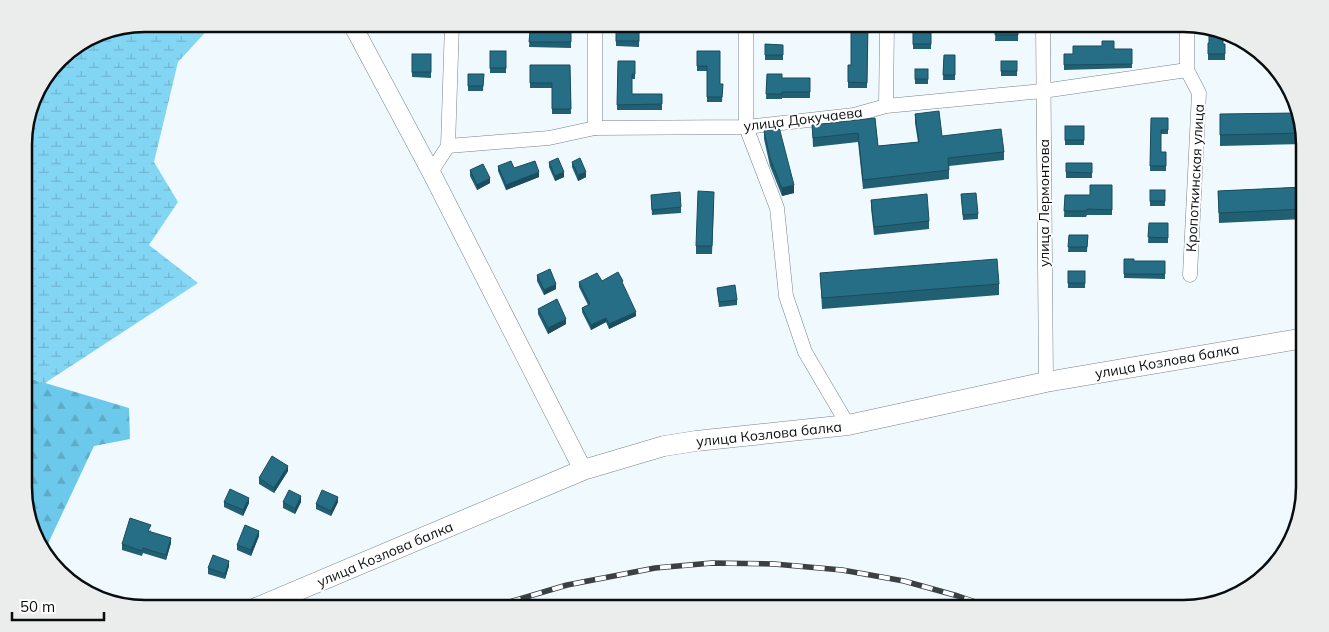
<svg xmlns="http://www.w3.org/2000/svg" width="1329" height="632" viewBox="0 0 1329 632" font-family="Mulish,sans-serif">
<defs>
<pattern id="forest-firs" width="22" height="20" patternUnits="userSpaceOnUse" patternTransform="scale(1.25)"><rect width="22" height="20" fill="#6dc9eb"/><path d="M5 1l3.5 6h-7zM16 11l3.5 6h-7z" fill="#5dabc8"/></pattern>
<pattern id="wetland-marsh" width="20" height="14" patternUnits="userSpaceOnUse" patternTransform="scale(1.25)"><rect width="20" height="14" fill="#83d5f4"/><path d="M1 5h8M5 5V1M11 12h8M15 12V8" fill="none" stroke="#70b6d0"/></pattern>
</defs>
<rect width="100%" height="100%" fill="#f0fafe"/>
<polygon fill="url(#forest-firs)" points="25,377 129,408 130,439 94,446 45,550 25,502"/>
<polygon fill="url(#wetland-marsh)" points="146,24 213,24 178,62 154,162 178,202 149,245 198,283 45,383 25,377 24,138 36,92 65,54 99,33"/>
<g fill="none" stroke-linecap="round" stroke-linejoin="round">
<g stroke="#768489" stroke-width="15">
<g id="minor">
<polyline points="595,24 595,128"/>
<polyline points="746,24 746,127 777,208 786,296 805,352 848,425"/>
<polyline points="1043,24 1046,382"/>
<polyline points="1187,25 1187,70 1199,93 1190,275"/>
<polyline points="886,106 887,24"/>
<polyline points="448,146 549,138 595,128 746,127 854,115 886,106 1043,91 1187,70"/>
<polyline points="431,172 448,146 452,24"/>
</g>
</g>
<g stroke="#768489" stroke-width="19">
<polyline id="tertiary" points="352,24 431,172 583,470"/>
</g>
<g stroke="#768489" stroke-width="21">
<polyline id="secondary" points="256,608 583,470 664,446 696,441 848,425 1046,382 1305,338"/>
</g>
<use href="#minor" stroke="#fff" stroke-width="14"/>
<use href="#tertiary" stroke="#fff" stroke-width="18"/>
<use href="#secondary" stroke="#fff" stroke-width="20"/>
<g stroke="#3b4143" stroke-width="5.5">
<polyline id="rail" points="489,608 567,585 655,568 712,563 774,564 842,570 904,581 958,596 993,608"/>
</g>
<use href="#rail" stroke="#fff" stroke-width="4" stroke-dasharray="11" stroke-linecap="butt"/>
</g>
<g fill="#215f73">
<rect x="764" y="24" width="16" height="2"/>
<polygon points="868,24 867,88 848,88 848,65 851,65"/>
<rect x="913" y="24" width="18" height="25"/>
<polygon points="996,24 1018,24 1018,41 995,41"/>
<polygon points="616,29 639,29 639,47 616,46"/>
<polygon points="530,31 571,31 571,48 529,47"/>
<polygon points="1208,43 1225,44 1225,60 1208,60"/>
<polygon points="765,44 783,45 783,60 765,60"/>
<polygon points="1114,49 1132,49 1132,68 1064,70 1064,54 1073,54"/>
<rect x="490" y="51" width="16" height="22"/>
<polygon points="697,51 720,84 723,84 722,102 707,102 707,71 697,71"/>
<polygon points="412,54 431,54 431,78 412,77"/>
<polygon points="944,55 955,55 955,80 943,80"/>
<polygon points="618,61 635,61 635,79 632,79 632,94 662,94 662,110 617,110"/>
<rect x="1001" y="61" width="16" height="15"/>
<polygon points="530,65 570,65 571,114 552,114 552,88 530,88"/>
<rect x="915" y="69" width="13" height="15"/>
<polygon points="468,74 484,74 483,91 468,91"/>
<polygon points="767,74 782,78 810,78 810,98 782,98 782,99 766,99"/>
<polygon points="915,114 942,136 1004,152 1004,160 949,166 949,179 863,189 858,142 813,147 812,125 875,118 878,146 918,142 915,123"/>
<polygon points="1220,114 1304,130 1304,144 1220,146"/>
<polygon points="1151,118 1168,118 1168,134 1161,134 1161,152 1166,152 1166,171 1150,171"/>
<rect x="1065" y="126" width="19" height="19"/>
<polygon points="764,131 794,193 782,196 770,166 764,139"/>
<polygon points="549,162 564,177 555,181 549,167"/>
<polygon points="572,162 586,177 578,181 572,167"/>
<rect x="1066" y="163" width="26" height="15"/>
<polygon points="498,166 514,168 539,177 506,190 498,171"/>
<polygon points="470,170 490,183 477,190 470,176"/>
<polygon points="1112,185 1112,215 1087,215 1086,217 1064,217 1065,195 1090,195"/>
<polygon points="1304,187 1304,219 1219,223 1218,191"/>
<rect x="1150" y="190" width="15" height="16"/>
<polygon points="961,194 978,214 978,219 963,220"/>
<polygon points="651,195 681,207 681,213 652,215"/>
<polygon points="714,200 712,254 696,254 696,246"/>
<polygon points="871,200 929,221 929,229 874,235 871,208"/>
<polygon points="1149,223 1168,223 1168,243 1148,243"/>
<polygon points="1069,235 1088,235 1087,252 1068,252"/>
<polygon points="1124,259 1134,261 1165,261 1165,279 1124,278"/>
<rect x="1068" y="271" width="17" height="17"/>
<polygon points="820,273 999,284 999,295 822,309"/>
<polygon points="537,275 556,289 544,295 537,281"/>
<polygon points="602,281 623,285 636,316 609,329 606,322 591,330 582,312 582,308 588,305 579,287 579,282"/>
<polygon points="717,288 737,300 737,305 719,307"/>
<polygon points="538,309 566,324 548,334 538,314"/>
<polygon points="288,471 274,493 259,484 259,478"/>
<polygon points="224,502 249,503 243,516 224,507"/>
<polygon points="283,502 301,502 295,514 283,508"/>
<polygon points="338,502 331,516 316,509 316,504"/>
<polygon points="151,530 150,532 171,543 166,560 143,553 142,556 122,550 122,544"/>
<polygon points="259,536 251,556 237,550 237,545"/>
<polygon points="229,566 225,579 208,574 208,568"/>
</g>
<g fill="#1b4d5e">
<polygon points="539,172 539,177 506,190 506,185"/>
<polygon points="564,172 564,177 555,181 555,176"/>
<polygon points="586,172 586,177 578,181 578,175"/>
<polygon points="490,178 490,183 477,190 477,185"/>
<polygon points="794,185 794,193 782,196 782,188"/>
<polygon points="556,284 556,289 544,295 544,290"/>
<polygon points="636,312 636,316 609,329 609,324"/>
<polygon points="606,318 606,322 591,330 591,325"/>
<polygon points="566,319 566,324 548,334 548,328"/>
<polygon points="288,466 288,471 274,493 274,488"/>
<polygon points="301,496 301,502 295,514 295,509"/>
<polygon points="338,497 338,502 331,516 331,511"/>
<polygon points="249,498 249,503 243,516 243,510"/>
<polygon points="259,531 259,536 251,556 251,550"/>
<polygon points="171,538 171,543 166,560 166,555"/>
<polygon points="229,561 229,566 225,579 225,574"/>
</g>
<g fill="#266e86" stroke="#1b4d5e">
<polygon points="851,24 868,24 867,83 848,82 848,65 851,65"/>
<rect x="913" y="24" width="18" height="20"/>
<polygon points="996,24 1018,24 1018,35 995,35"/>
<rect x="616" y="29" width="23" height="12"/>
<polygon points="1209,29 1223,32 1223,44 1225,44 1225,54 1208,54 1208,43 1209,43"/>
<polygon points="530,31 571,31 571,42 529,42"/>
<polygon points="1102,41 1114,41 1114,49 1132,49 1132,64 1064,65 1064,54 1073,54 1073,46 1102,46"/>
<polygon points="765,44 783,45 783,55 765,55"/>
<rect x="490" y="51" width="16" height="17"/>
<polygon points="697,51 720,51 720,84 723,84 722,97 707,97 707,66 697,66"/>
<rect x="412" y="54" width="19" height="18"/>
<polygon points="944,55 955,55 955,75 943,75"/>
<polygon points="618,61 635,61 635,74 632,74 632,94 662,94 662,104 617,105"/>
<rect x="1001" y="61" width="16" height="10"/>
<polygon points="530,65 570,65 571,109 552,109 552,83 530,83"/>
<rect x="915" y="69" width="13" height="10"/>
<polygon points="468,74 484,74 483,86 468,86"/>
<polygon points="767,74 782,74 782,78 810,78 810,92 782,92 782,94 766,94"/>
<polygon points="939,111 942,136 1001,129 1004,152 948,158 949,170 863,180 858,133 813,138 812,125 875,118 878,146 919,142 915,114"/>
<polygon points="1297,113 1304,130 1304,133 1220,135 1220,114"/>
<polygon points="1151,118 1168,118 1168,130 1161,130 1161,152 1166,152 1166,166 1150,166"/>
<rect x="1065" y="126" width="19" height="14"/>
<polygon points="779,127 794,185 782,188 770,158 764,131"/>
<polygon points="558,158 564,172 555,176 549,162"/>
<polygon points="580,158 586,172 578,175 572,162"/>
<polygon points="511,161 514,168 535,161 539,172 506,185 498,166"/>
<polygon points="1066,163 1092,163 1092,173 1066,172"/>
<polygon points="483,164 490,178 477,185 470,170"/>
<polygon points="1090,185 1112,185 1112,210 1087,209 1086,211 1064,211 1065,195 1090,195"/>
<polygon points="1304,187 1304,209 1219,213 1218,191"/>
<rect x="1150" y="190" width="15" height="11"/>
<polygon points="698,191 714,192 712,246 696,246"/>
<polygon points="680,192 681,207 652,210 651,195"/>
<polygon points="976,193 978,214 963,215 961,194"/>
<polygon points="927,194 929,221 874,227 871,200"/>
<polygon points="1149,223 1168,223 1168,238 1148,237"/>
<polygon points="1069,235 1088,235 1087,247 1068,247"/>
<polygon points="997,259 999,284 822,298 820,273"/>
<polygon points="1124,259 1134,259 1134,261 1165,261 1165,274 1124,274"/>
<polygon points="550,269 556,284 544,290 537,275"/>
<rect x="1068" y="271" width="17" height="12"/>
<polygon points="618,272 623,281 622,282 636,312 609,324 606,318 591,325 582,308 590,304 579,282 597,273 602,281"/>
<polygon points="735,285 737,300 719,302 717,288"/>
<polygon points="557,299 566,319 548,328 538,309"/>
<polygon points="272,456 288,466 274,488 259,478"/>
<polygon points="230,489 249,498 243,510 224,502"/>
<polygon points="289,490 301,496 295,509 283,502"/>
<polygon points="322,490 338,497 331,511 316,504"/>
<polygon points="130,518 151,525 148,531 171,538 166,555 143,548 142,551 122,544"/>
<polygon points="245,525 259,531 251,550 237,545"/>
<polygon points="213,555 229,561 225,574 208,568"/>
</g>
<g text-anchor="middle" stroke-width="4" stroke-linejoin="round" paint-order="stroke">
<g font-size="14" fill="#080d0f" stroke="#fff">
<text transform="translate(803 119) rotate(-7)" y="5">улица Докучаева</text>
<text transform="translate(1195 178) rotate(-87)" y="5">Кропоткинская улица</text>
<text transform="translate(1044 203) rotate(-90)" y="5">улица Лермонтова</text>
<text transform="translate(1167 361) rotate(-10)" y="5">улица Козлова балка</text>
<text transform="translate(769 434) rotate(-6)" y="5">улица Козлова балка</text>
<text transform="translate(385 554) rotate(-23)" y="5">улица Козлова балка</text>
</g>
</g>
<path d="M0 0H1329V632H0ZM145 32H1183A113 113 0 0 1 1296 145V487A113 113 0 0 1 1183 600H145A113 113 0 0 1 32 487V145A113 113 0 0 1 145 32Z" fill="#ebecec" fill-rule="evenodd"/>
<path fill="none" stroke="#080d0f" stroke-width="2.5" d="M145 32H1183A113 113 0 0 1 1296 145V487A113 113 0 0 1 1183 600H145A113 113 0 0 1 32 487V145A113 113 0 0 1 145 32Z"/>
<path d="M12 612v8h92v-8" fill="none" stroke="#080d0f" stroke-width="2.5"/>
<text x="20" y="612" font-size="15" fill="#080d0f" stroke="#ffffff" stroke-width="4" paint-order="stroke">50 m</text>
</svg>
